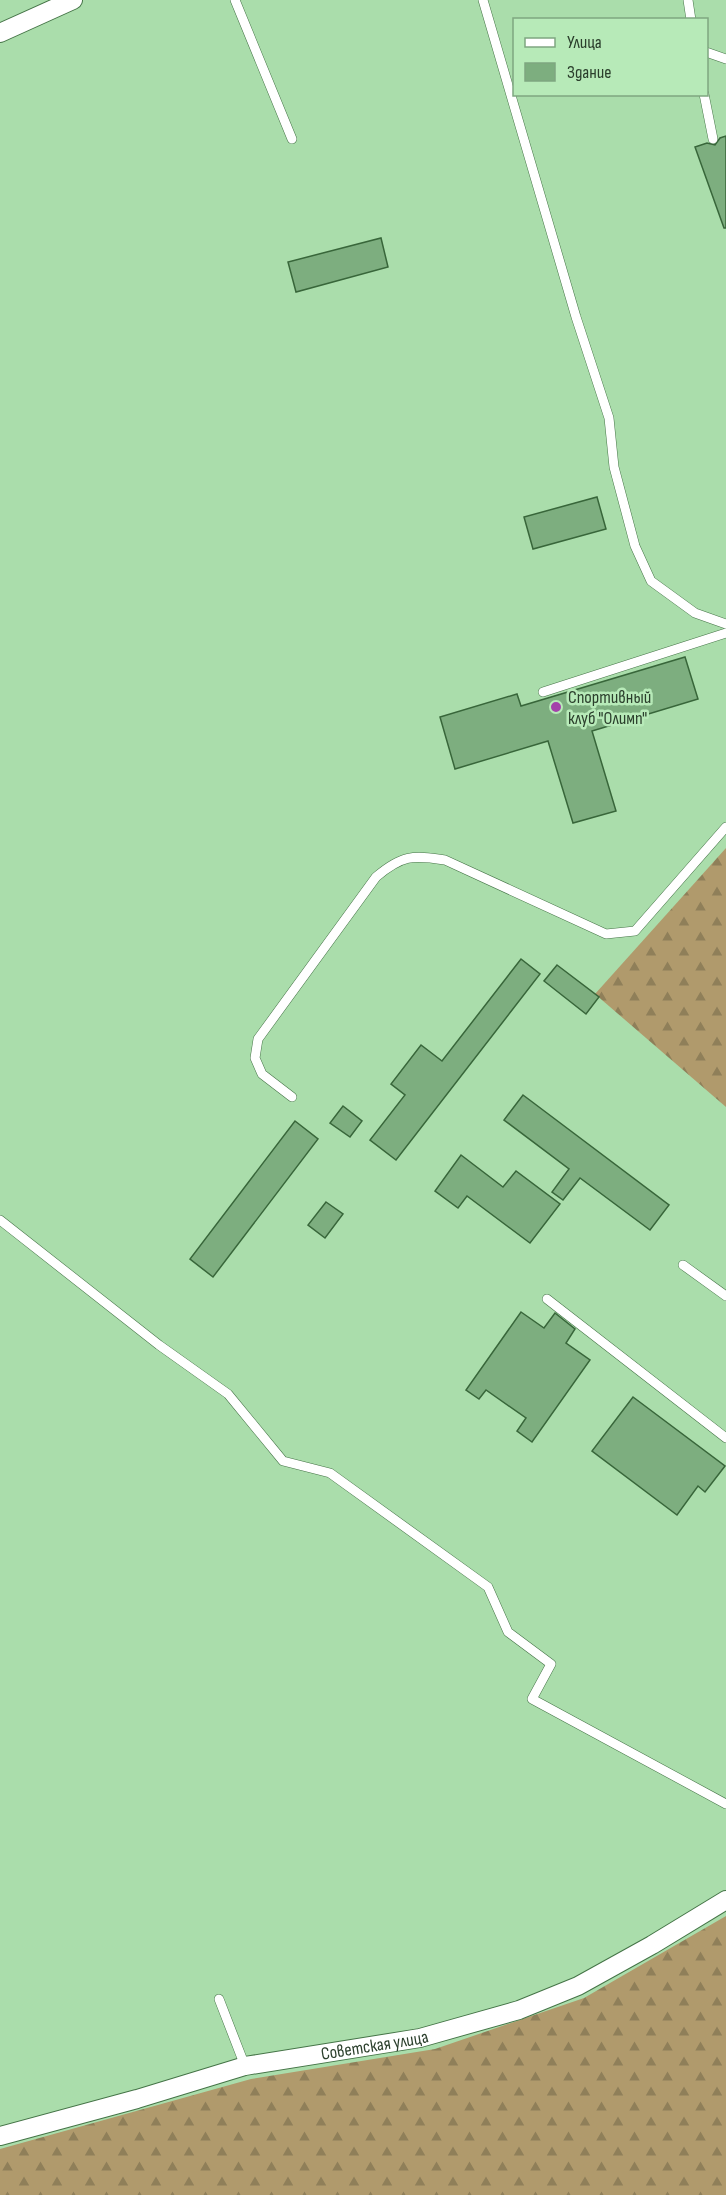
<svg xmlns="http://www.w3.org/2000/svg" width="726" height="2195" viewBox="0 0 726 2195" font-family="'Sofia Sans Condensed',sans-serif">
<defs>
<pattern id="forest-firs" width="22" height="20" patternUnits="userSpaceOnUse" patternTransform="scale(1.5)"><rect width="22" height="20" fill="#b09a6c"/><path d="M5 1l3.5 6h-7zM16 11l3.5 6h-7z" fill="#8f7f59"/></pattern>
</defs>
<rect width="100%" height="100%" fill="#aaddab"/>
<g fill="url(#forest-firs)">
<polygon points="726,848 726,1107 595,994"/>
<polygon points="726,1916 726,2195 0,2195 0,2149 251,2079 435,2049 584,1998"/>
</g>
<g fill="#7dae7f" stroke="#38663a" stroke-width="1.5">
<polygon points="726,136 726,228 724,228 695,147 707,143 715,145 720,138"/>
<polygon points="381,238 388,267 296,292 288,262"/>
<polygon points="597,497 606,529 533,549 524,517"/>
<polygon points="685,657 698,699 592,731 616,811 573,823 548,741 455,769 440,717 517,694 521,706"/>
<polygon points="521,959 540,974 396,1160 370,1140 405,1095 391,1084 421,1045 442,1061"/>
<polygon points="557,965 599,997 586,1014 544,981"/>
<polygon points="523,1095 669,1205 650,1230 580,1178 563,1200 552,1192 569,1169 504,1120"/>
<polygon points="343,1106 362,1121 350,1137 330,1123"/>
<polygon points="295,1121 318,1139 213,1277 190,1259"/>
<polygon points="461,1155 503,1187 516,1171 560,1204 530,1243 467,1196 458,1208 435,1191"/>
<polygon points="326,1202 343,1214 325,1238 308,1225"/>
<polygon points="521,1312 544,1328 555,1313 575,1329 566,1343 590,1360 532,1442 517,1431 526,1418 486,1390 479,1399 466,1390"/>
<polygon points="633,1397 725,1466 705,1492 698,1486 677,1515 592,1451"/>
</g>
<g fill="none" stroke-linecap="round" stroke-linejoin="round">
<g stroke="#457447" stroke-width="10">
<g id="lane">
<polyline points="235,0 292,139"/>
<polyline points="483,0 576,317 609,418 614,467 635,546 651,581 695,613 726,624"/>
<polyline points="688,0 691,20"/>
<polyline points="706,52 726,59"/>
<polyline points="704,94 713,139"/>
<polyline points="543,692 726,633"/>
<path d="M292 1097 262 1074 255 1058 258 1039 376 877C402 855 412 855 445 860L606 934 635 931 726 827"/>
<polyline points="0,1220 159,1345 228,1394 283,1461 330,1473 488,1587 508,1632 551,1664 532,1699 726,1804"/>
<polyline points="683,1265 726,1296"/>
<polyline points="547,1299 726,1438"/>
<polyline points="219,1999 245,2066"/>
</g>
</g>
<g stroke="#457447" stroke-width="20">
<g id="street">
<polyline points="0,33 73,0"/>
<path id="s1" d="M0 2136 137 2099 245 2066 420 2038 519 2010 578 1986 652 1945 726 1900"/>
</g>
</g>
<use href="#lane" stroke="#fff" stroke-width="9"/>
<use href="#street" stroke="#fff" stroke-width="18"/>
</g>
<circle fill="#a442aa" stroke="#b7eab8" stroke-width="2" cx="556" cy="707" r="6"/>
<g text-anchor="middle" stroke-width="5" stroke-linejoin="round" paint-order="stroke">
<g font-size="18" fill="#2b3f2c" stroke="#b7eab8" text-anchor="start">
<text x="568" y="703">Спортивный<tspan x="568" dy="21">клуб "Олимп"</tspan></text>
</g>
<g font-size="18" fill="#2b3f2c" stroke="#b7eab8">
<text dy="6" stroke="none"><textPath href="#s1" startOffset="386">Советская улица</textPath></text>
</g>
</g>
<rect x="513" y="18" width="195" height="78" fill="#b7eab8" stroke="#7fa680" stroke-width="1.5"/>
<rect x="525" y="38" width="30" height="9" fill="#ffffff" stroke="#7fa680" stroke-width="1.5"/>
<text x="567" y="48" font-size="18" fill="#2b3f2c">Улица</text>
<rect x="525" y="63" width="30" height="18" fill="#7dae7f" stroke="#7fa680" stroke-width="1.5"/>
<text x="567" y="78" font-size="18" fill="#2b3f2c">Здание</text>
</svg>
